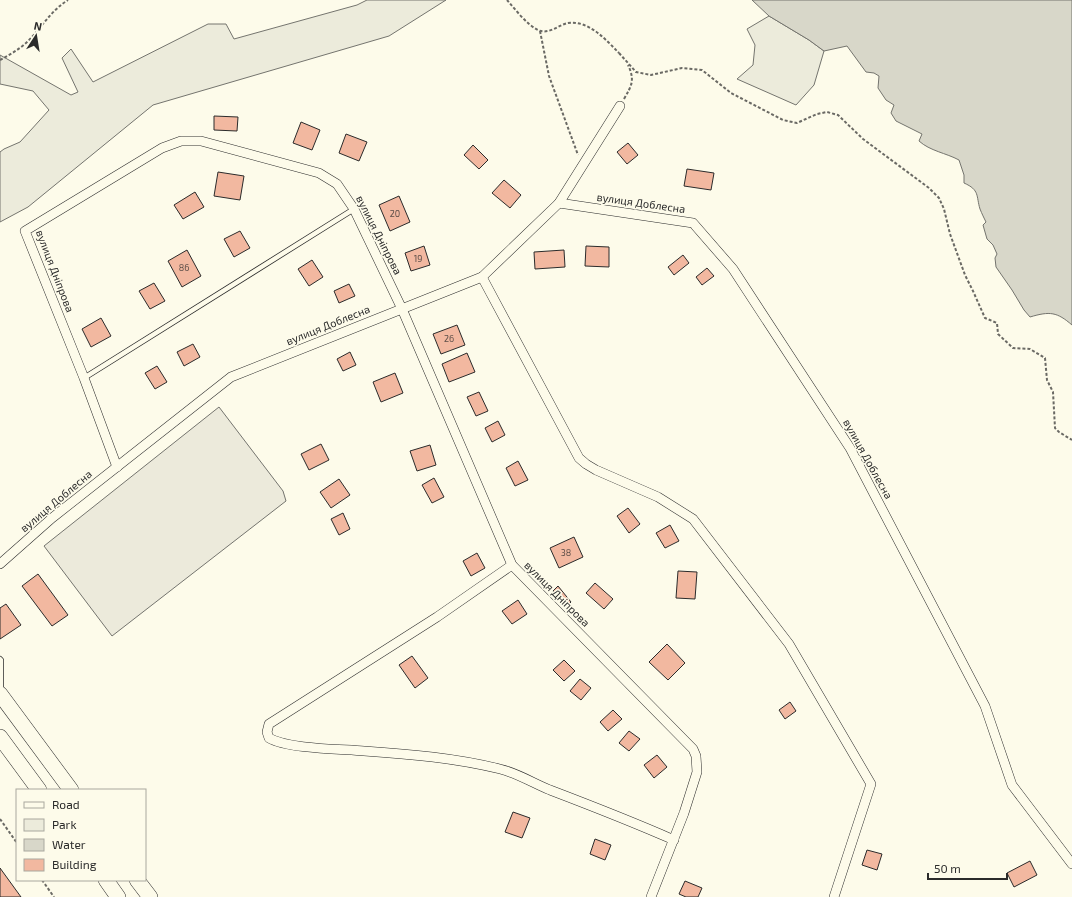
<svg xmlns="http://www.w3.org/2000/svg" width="1072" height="897" viewBox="0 0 1072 897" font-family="'Exo 2',sans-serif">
<rect width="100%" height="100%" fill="#fdfbea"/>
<g fill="#ecebdb" stroke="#74746e">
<polygon points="367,0 446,0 389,36 153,105 28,207 0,222 0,152 4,149 20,142 49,110 33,91 0,84 0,55 71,95 78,92 62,58 71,49 93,82 208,24 226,24 234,39 357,5"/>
<polygon points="769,16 809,40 824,51 814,85 796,105 737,79 753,65 755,45 747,29"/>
</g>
<polygon fill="#eceadb" stroke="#74746e" points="219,407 283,491 286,501 112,636 44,546"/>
<path fill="#d8d7c9" stroke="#74746e" d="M752 0H1072V325C1057 312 1050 311 1030 317L1024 310 1012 290 996 267 995 258 997 254 993 245 987 239 983 225 986 222C984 218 982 214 980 209 976 196 980 190 964 183V175L959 160C946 153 930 151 919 141L922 134 896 121 891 113 894 105 886 100 878 88 879 76 874 73 866 72 847 46 824 51 809 40 769 16Z"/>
<g fill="#f2b8a0" stroke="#2b2b2b">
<polygon points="214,116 238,117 237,131 214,130"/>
<polygon points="301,122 320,130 312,150 293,143"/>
<polygon points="346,134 367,142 359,161 339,153"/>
<polygon points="628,143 638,155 627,164 617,152"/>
<polygon points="473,145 488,160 479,169 464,155"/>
<polygon points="687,169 714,173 711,190 684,186"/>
<polygon points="218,172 244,176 240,200 214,196"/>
<polygon points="504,180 521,195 510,208 492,193"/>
<polygon points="195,192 204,207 183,219 174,205"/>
<polygon points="399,196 410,222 390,231 379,205"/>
<polygon points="240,231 250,248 234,257 224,239"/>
<polygon points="424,246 430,265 411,271 405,253"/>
<polygon points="586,246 609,247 609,267 585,266"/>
<polygon points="187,250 201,276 182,287 168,261"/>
<polygon points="564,250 565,267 535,269 534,252"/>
<polygon points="683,255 689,263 674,275 668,267"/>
<polygon points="312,260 323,277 309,286 298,269"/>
<polygon points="707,268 714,276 702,285 696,277"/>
<polygon points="154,283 165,301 150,309 139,291"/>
<polygon points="349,284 355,296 339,303 334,291"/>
<polygon points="101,318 111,336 91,347 82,329"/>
<polygon points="457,325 465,345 441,354 433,334"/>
<polygon points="193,344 200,357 184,366 177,352"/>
<polygon points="350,352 356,365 343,371 337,359"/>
<polygon points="467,353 475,372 449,382 442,364"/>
<polygon points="157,366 167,382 155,389 145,373"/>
<polygon points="395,373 403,393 381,402 373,382"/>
<polygon points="479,392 488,411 476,416 467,397"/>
<polygon points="498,421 505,435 492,442 485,428"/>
<polygon points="321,444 329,460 309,470 301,454"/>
<polygon points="430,445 436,465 417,471 410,451"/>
<polygon points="518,461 528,480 515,486 506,468"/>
<polygon points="434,478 444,497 432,503 422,485"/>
<polygon points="339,479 350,495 331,508 320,492"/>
<polygon points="628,508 640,524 629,533 617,516"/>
<polygon points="343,513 350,529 339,535 331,519"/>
<polygon points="670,525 679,541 665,548 656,533"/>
<polygon points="574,537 583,557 559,568 550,548"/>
<polygon points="477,553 485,568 471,576 463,561"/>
<polygon points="678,571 697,572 695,599 676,598"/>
<polygon points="38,574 68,615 52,626 22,586"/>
<polygon points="595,583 613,599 604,609 586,593"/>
<polygon points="558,586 571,602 566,607 553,591"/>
<polygon points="518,600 527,614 512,624 502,611"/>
<polygon points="6,604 21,625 0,639 0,608"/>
<polygon points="667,644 685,663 668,680 649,662"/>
<polygon points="412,656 428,678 415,688 399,665"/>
<polygon points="564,660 575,671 564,681 553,670"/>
<polygon points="580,679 591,688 581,700 570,691"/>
<polygon points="790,702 796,711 785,719 779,710"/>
<polygon points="613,710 622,719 608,731 600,722"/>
<polygon points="629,731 640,739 629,751 619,743"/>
<polygon points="657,755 667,767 654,778 644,765"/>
<polygon points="513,812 530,818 522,838 505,832"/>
<polygon points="595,839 611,845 605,860 590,854"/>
<polygon points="867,850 882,854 877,870 862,865"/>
<polygon points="1030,861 1037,875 1014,887 1007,873"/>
<polygon points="0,868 21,897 0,897"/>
<polygon points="685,881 702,888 698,897 686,897 679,894"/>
</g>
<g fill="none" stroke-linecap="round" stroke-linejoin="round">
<g stroke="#2b2b2b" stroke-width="6">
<g id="service">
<polyline points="84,378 354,209"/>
<polyline points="0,659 1,660 1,691"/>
</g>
</g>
<g stroke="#2b2b2b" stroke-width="10">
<g id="minor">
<polyline points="559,203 693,223 733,269 850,448 985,706 1012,785 1072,864"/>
<polyline points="482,277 579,458 586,464 596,470 658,497 693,519 789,644 871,784 834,897"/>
<polyline points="117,467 84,378 25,231 162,148 181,141 201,141 319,173 337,184 354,209 402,309 512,565 693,749 696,756 697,772 684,813 651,897"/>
<polyline points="0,564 52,518 231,377 482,277 559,203 620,106"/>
<path d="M512 565 437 617 269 724 267 732 269 738C288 749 341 749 364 751 409 754 456 758 500 769 517 773 533 783 550 790 592 806 633 822 674 840"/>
</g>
</g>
<g stroke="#2b2b2b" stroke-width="16">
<g id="primary">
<polyline points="0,694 71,790"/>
<polyline points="0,737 39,790"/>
<polyline points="106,880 118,897"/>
<polyline points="137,880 150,897"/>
</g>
</g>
<g stroke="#6a6964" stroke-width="2" stroke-dasharray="3 2" stroke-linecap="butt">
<path d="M507 0C516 10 526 24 538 30 549 35 558 25 568 23 589 20 606 40 619 53"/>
<polyline points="540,31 549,76 578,155"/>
<polyline points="619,53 636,72 651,75 682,68 702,70 731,93 783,120 797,123 817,114 827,112 838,115 863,139 929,188 939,198 944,209 950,234 965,275 973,291 985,318 997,323 998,334 1013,348 1030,349 1045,358 1047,380 1053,392 1055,428 1059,432 1072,440"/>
<path d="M0 60C11 54 22 48 31 38 43 25 52 10 68 0"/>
<path d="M624 99C632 85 635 80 628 65"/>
<polyline points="0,819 17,843"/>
<polyline points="42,880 54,897"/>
</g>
<use href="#service" stroke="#fdfbea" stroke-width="4.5"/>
<use href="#minor" stroke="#fdfbea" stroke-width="9"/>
<use href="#primary" stroke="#fdfbea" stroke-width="15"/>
</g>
<g text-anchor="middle" stroke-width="3" stroke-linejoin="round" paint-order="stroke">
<g font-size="9" fill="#5d4e48">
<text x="395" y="217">20</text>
<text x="418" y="262">19</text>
<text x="184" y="271">86</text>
<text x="449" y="342">26</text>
<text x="566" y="556">38</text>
</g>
<g font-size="11" fill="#2b2b2b" stroke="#fdfbea">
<text transform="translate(641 203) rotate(8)" y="4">вулиця Доблесна</text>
<text transform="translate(379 235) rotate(63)" y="4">вулиця Дніпрова</text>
<text transform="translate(55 271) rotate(69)" y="4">вулиця Дніпрова</text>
<text transform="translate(328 325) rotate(-22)" y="4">вулиця Доблесна</text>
<text transform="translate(868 459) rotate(61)" y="4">вулиця Доблесна</text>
<text transform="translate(56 501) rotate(-40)" y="4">вулиця Доблесна</text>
<text transform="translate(557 594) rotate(45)" y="4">вулиця Дніпрова</text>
</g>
</g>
<rect x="16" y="789" width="130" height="92" fill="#fdfbea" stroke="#a9a89e"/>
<rect x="24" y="802" width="20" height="6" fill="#fdfbea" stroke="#a9a89e"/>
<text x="52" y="809" font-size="12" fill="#2b2b2b">Road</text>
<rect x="24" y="819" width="20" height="12" fill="#ecebdb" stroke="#a9a89e"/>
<text x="52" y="829" font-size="12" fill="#2b2b2b">Park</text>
<rect x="24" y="839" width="20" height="12" fill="#d8d7c9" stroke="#a9a89e"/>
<text x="52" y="849" font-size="12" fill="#2b2b2b">Water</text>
<rect x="24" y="859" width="20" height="12" fill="#f2b8a0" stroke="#a9a89e"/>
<text x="52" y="869" font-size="12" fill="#2b2b2b">Building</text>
<g transform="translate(36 36) rotate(12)" stroke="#fdfbea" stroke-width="3" paint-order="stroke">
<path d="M0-3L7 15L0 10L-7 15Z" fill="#2b2b2b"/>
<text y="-6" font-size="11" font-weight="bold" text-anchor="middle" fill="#2b2b2b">N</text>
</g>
<path d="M928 873v6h79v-6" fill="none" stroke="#2b2b2b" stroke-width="2"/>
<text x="934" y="873" font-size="12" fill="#2b2b2b" stroke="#fdfbea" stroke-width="3" paint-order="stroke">50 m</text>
</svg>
